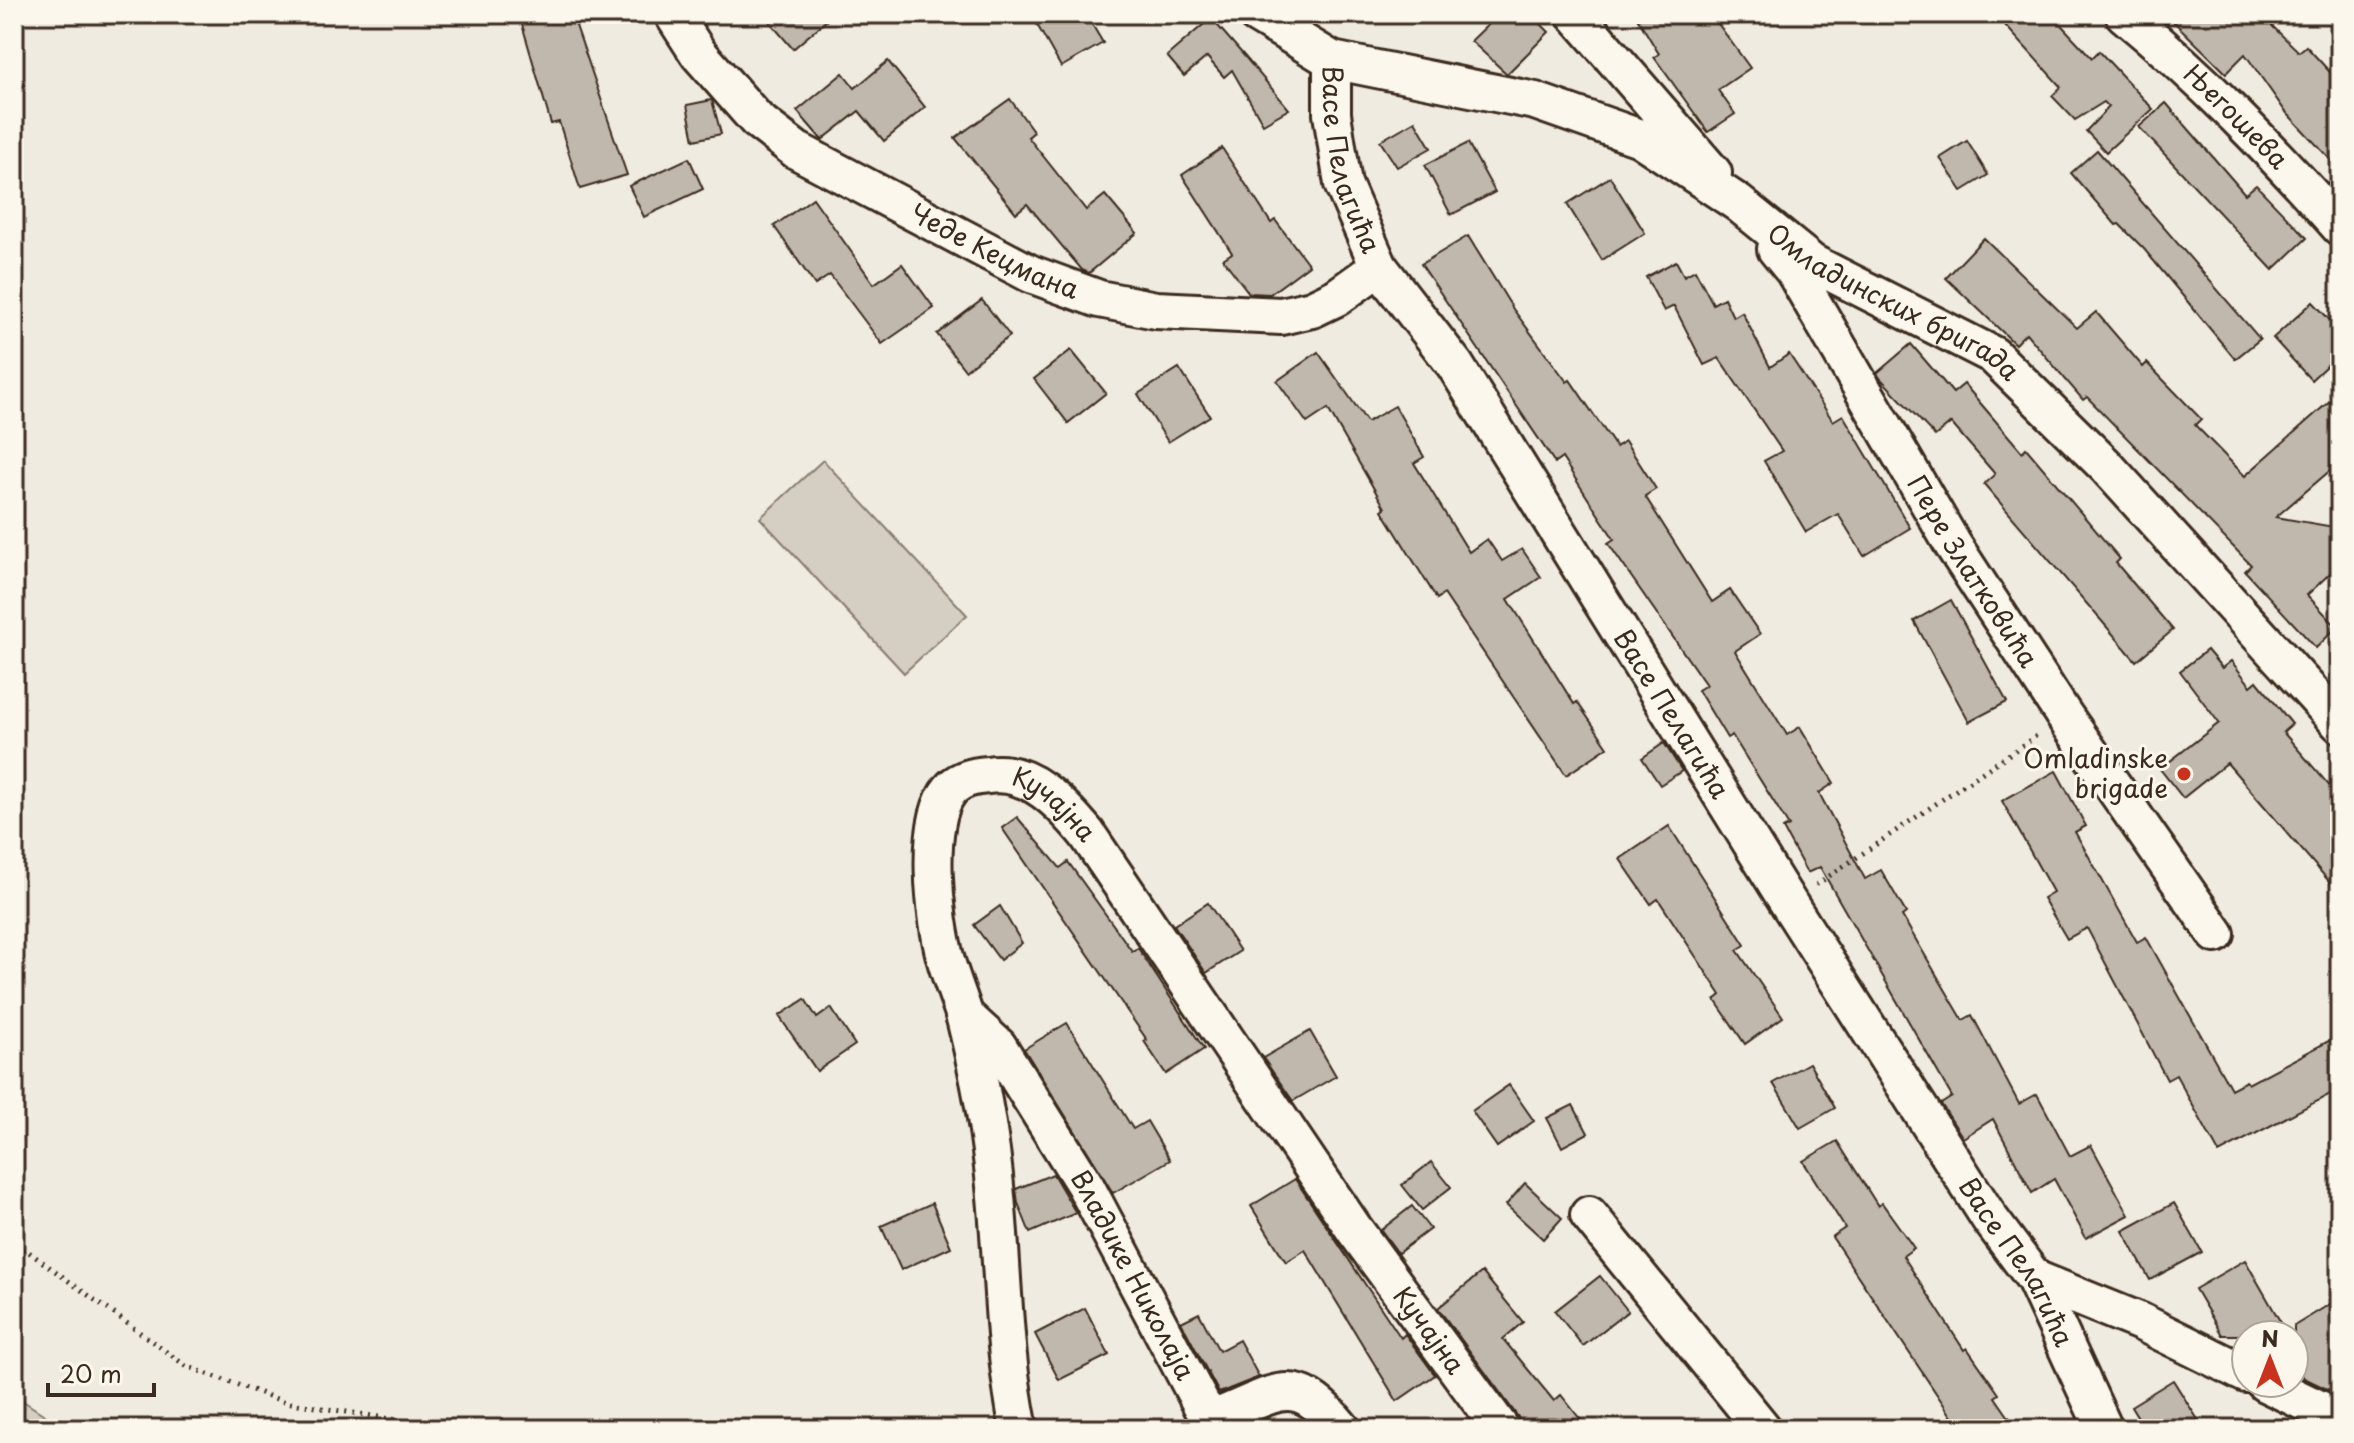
<svg xmlns="http://www.w3.org/2000/svg" width="2354" height="1443" viewBox="0 0 2354 1443" font-family="'Playpen Sans',sans-serif">
<rect width="100%" height="100%" fill="#f0ebe0"/>
<filter id="ink" filterUnits="userSpaceOnUse"><feTurbulence type="fractalNoise" baseFrequency=".0125" numOctaves="2"/><feDisplacementMap in="SourceGraphic" scale="16" xChannelSelector="R" yChannelSelector="G"/><feConvolveMatrix kernelMatrix="1 2 1 2 8 2 1 2 1" color-interpolation-filters="sRGB"/></filter>
<g filter="url(#ink)">
<g fill="#d5cec3" stroke="#887c70" stroke-width="2">
<polygon points="823,460 967,615 904,673 760,518"/>
<polygon points="14,1395 66,1429 14,1429"/>
</g>
<g fill="#c0b8ad" stroke="#3b2a1e" stroke-width="2">
<polygon points="519,14 572,14 627,175 580,189 559,122 551,124"/>
<polygon points="763,14 834,14 793,49"/>
<polygon points="1031,14 1086,14 1103,43 1061,67"/>
<polygon points="1499,14 1531,14 1549,32 1507,74 1471,41"/>
<polygon points="1635,14 1711,14 1750,68 1718,90 1735,114 1708,132 1654,57 1659,54"/>
<polygon points="1995,14 2051,14 2092,58 2099,51 2153,109 2106,152 2086,131 2109,107 2104,102 2075,120 2052,96 2061,87"/>
<polygon points="2166,14 2260,14 2299,52 2306,46 2340,83 2340,170 2285,111 2245,54 2226,73"/>
<polygon points="1211,18 1246,58 1289,109 1263,124 1232,70 1224,77 1207,57 1184,76 1167,56"/>
<polygon points="888,61 925,107 884,141 859,111 822,140 797,111 843,73 855,88"/>
<polygon points="1010,99 1034,132 1028,137 1086,210 1105,195 1137,233 1089,273 1082,270 1027,204 1016,213 955,138"/>
<polygon points="712,100 721,134 694,140 687,105"/>
<polygon points="2166,103 2245,194 2256,185 2307,238 2273,270 2139,127"/>
<polygon points="1415,121 1431,148 1397,167 1380,141"/>
<polygon points="1967,141 1988,175 1962,191 1940,158"/>
<polygon points="1468,143 1495,192 1451,215 1425,165"/>
<polygon points="1222,148 1271,223 1275,220 1309,265 1270,294 1249,293 1223,259 1232,253 1182,175"/>
<polygon points="2097,150 2260,339 2235,359 2144,249 2119,224 2116,225 2071,173"/>
<polygon points="689,158 703,189 644,217 629,186"/>
<polygon points="1610,177 1645,233 1602,260 1567,204"/>
<polygon points="813,198 874,284 902,264 934,308 882,344 830,275 815,285 774,226"/>
<polygon points="1468,236 1513,309 1567,382 1570,380 1616,447 1625,441 1656,489 1645,496 1712,602 1730,590 1760,634 1735,651 1787,735 1800,727 1834,783 1819,793 1865,879 1881,870 1906,913 1902,916 1963,1020 1972,1015 2019,1104 2037,1094 2070,1156 2091,1145 2129,1215 2086,1238 2054,1179 2032,1193 1993,1119 1963,1138 1941,1104 1952,1097 1820,867 1807,873 1783,829 1789,826 1732,735 1727,738 1698,690 1706,685 1608,543 1614,539 1562,458 1555,463 1421,264"/>
<polygon points="1984,238 2077,328 2096,312 2143,367 2147,363 2201,419 2195,425 2245,476 2340,392 2340,462 2276,517 2340,528 2340,564 2307,595 2337,627 2316,648 2245,571 2251,565 2087,397 2083,400 2026,333 2015,344 1946,278"/>
<polygon points="1676,261 1684,276 1695,270 1713,304 1724,298 1733,317 1742,312 1770,367 1789,354 1833,421 1843,415 1910,528 1864,556 1838,514 1806,532 1764,461 1782,451 1719,358 1704,365 1674,306 1664,311 1646,277"/>
<polygon points="982,300 1010,336 965,370 937,334"/>
<polygon points="2313,302 2340,331 2340,353 2311,380 2273,338"/>
<polygon points="1911,344 1953,393 1964,384 2022,452 2026,448 2120,559 2116,563 2173,630 2136,661 1984,484 1995,474 1951,423 1935,436 1880,378 1877,373"/>
<polygon points="1071,350 1106,393 1068,423 1034,379"/>
<polygon points="1318,352 1367,422 1395,406 1424,457 1414,463 1469,552 1487,539 1502,561 1522,549 1541,577 1508,599 1574,704 1577,702 1608,747 1566,775 1444,594 1437,599 1382,510 1385,508 1328,409 1307,423 1277,381"/>
<polygon points="1179,368 1210,416 1168,442 1138,394"/>
<polygon points="1951,600 2007,702 1969,722 1914,621"/>
<polygon points="2207,650 2222,668 2231,661 2251,686 2257,681 2292,724 2283,732 2340,798 2340,894 2227,763 2183,798 2160,769 2219,723 2180,671"/>
<polygon points="1664,743 1682,771 1660,785 1642,758"/>
<polygon points="2056,771 2086,826 2075,832 2137,942 2146,937 2231,1089 2246,1081 2248,1084 2340,1035 2340,1089 2219,1153 2176,1075 2167,1080 2087,928 2067,939 2043,898 2053,892 2002,801"/>
<polygon points="1017,817 1060,868 1068,862 1132,951 1138,948 1204,1049 1166,1074 1144,1041 1147,1040 1002,828"/>
<polygon points="1669,826 1745,945 1737,950 1783,1017 1745,1044 1715,1000 1721,995 1658,899 1651,904 1620,859"/>
<polygon points="1208,903 1240,951 1206,973 1174,925"/>
<polygon points="1000,906 1022,943 1000,960 974,925"/>
<polygon points="805,999 817,1018 831,1008 855,1045 817,1071 779,1016"/>
<polygon points="1067,1023 1133,1129 1147,1121 1170,1160 1113,1193 1024,1049"/>
<polygon points="1310,1031 1336,1076 1293,1101 1263,1058"/>
<polygon points="1809,1063 1835,1108 1800,1128 1773,1083"/>
<polygon points="1509,1085 1534,1121 1497,1147 1472,1111"/>
<polygon points="1573,1105 1588,1133 1562,1147 1547,1118"/>
<polygon points="1837,1141 1878,1206 1882,1203 1914,1248 1903,1256 1964,1350 1967,1348 1999,1394 1995,1397 2017,1429 1960,1429 1832,1237 1845,1228 1803,1161"/>
<polygon points="1431,1162 1451,1187 1422,1210 1402,1185"/>
<polygon points="1053,1174 1076,1213 1030,1233 1018,1203 1016,1189"/>
<polygon points="1295,1179 1401,1338 1405,1334 1435,1375 1397,1401 1305,1250 1286,1262 1251,1206"/>
<polygon points="1525,1183 1562,1218 1543,1239 1506,1205"/>
<polygon points="932,1203 951,1247 901,1270 881,1226"/>
<polygon points="2174,1203 2202,1252 2150,1280 2123,1231"/>
<polygon points="1412,1206 1430,1229 1398,1253 1381,1230"/>
<polygon points="2245,1260 2288,1335 2222,1335 2195,1289"/>
<polygon points="1482,1272 1523,1322 1503,1339 1554,1401 1561,1395 1588,1429 1522,1429 1518,1417 1438,1308"/>
<polygon points="1600,1276 1628,1311 1583,1346 1555,1311"/>
<polygon points="2340,1298 2340,1384 2329,1390 2304,1378 2294,1363 2294,1326"/>
<polygon points="1085,1308 1109,1355 1059,1380 1035,1334"/>
<polygon points="1199,1313 1219,1351 1239,1340 1259,1377 1219,1393 1181,1322"/>
<polygon points="2173,1380 2188,1404 2204,1429 2145,1429 2131,1406"/>
</g>
<g fill="none" stroke-linecap="round" stroke-linejoin="round">
<g stroke="#3b2a1e" stroke-width="42">
<g id="minor">
<path id="s1" d="M673 14 698 53 757 120 796 150 1031 274 1099 299 1156 310 1281 316 1312 309 1337 297 1379 267"/>
<path id="s2" d="M1256 14 1332 60 1535 101 1640 138 1738 203 1812 263 1993 355 2106 466 2340 724"/>
<polyline points="1575,14 1713,173"/>
<path id="s3" d="M2124 14C2203 79 2272 151 2340 227"/>
<path id="s4" d="M1332 60V114L1343 184 1379 267 1455 365 1789 904 1990 1219 2035 1279 2104 1429"/>
<path id="s5" d="M1776 249 1794 271 1953 545 2065 717 2216 934"/>
<path id="s6" d="M964 1015 998 1046 1085 1185 1202 1406 1210 1414 1220 1416C1279 1392 1295 1372 1342 1429"/>
<polyline points="1589,1215 1763,1429"/>
<polyline points="2035,1279 2141,1322 2246,1374"/>
<polyline points="2265,1383 2340,1419"/>
<path id="s7" d="M1019 1429C1000 1338 1004 1244 991 1151 985 1106 975 1058 964 1014 958 995 950 976 945 957 935 919 923 822 950 790 959 779 974 776 988 775 1029 768 1063 805 1087 834L1354 1229 1501 1429"/>
</g>
</g>
<g stroke="#3b2a1e" stroke-width="5" stroke-dasharray="2 6" stroke-linecap="butt">
<polyline points="1816,885 2036,736"/>
<polyline points="14,1249 26,1250 186,1366 285,1402 453,1429"/>
</g>
<use href="#minor" stroke="#fbf7ec" stroke-width="36"/>
</g>
</g>
<circle fill="#c8321e" stroke="#fbf7ec" stroke-width="3" cx="2184" cy="774" r="8"/>
<g text-anchor="middle" stroke-width="6" stroke-linejoin="round" paint-order="stroke">
<g font-size="26" fill="#3b2a1e" stroke="#fbf7ec">
<text dy="9" stroke="none"><textPath href="#s3" startOffset="152">Његошева</textPath></text>
<text dy="9" stroke="none"><textPath href="#s4" startOffset="102">Васе Пелагића</textPath></text>
<text dy="9" stroke="none"><textPath href="#s1" startOffset="408">Чеде Кецмана</textPath></text>
<text dy="9" stroke="none"><textPath href="#s2" startOffset="710">Омладинских бригада</textPath></text>
<text dy="9" stroke="none"><textPath href="#s5" startOffset="378">Пере Златковића</textPath></text>
<text dy="9" stroke="none"><textPath href="#s4" startOffset="750">Васе Пелагића</textPath></text>
<text dy="9" stroke="none"><textPath href="#s7" startOffset="768">Кучајна</textPath></text>
<text dy="9" stroke="none"><textPath href="#s4" startOffset="1398">Васе Пелагића</textPath></text>
<text dy="9" stroke="none"><textPath href="#s6" startOffset="312">Владике Николаја</textPath></text>
<text dy="9" stroke="none"><textPath href="#s7" startOffset="1416">Кучајна</textPath></text>
</g>
<g font-size="26" fill="#3b2a1e" stroke="#fbf7ec" text-anchor="end">
<text x="2168" y="768">Omladinske<tspan x="2168" dy="30">brigade</tspan></text>
</g>
</g>
<rect width="2354" height="1443" fill="none" stroke="#fbf7ec" stroke-width="48"/>
<rect x="24" y="24" width="2306" height="1395" fill="none" stroke="#3b2a1e" stroke-width="3" filter="url(#ink)"/>
<g transform="translate(2270 1359)"><circle r="38" fill="#fbf7ec" stroke="#aea59a" stroke-width="2"/>
<path d="M0-6L14 30L0 20L-14 30Z" fill="#c8321e"/>
<text y="-12" font-size="22" font-weight="bold" text-anchor="middle" fill="#3b2a1e">N</text>
</g>
<path d="M48 1383v12h106v-12" fill="none" stroke="#3b2a1e" stroke-width="4"/>
<text x="60" y="1383" font-size="24" fill="#3b2a1e" stroke="#fbf7ec" stroke-width="6" paint-order="stroke">20 m</text>
</svg>
